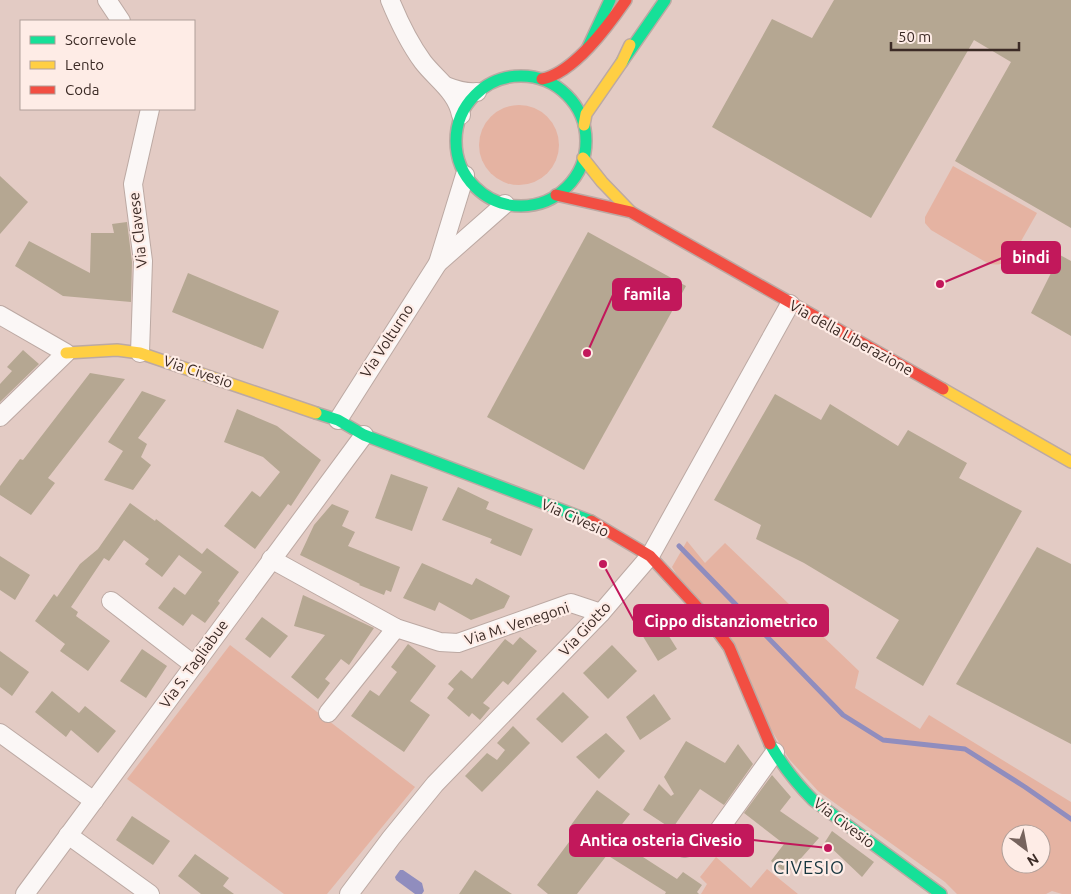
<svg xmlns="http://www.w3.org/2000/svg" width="1071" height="894" viewBox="0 0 1071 894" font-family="Ubuntu,sans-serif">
<rect width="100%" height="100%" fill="#e3cbc4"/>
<g fill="#e5b3a2" fill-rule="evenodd">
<circle cx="519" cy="145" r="40"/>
<path d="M953 166 1037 213 1012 257C1005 265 999 265 989 264L931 230 925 223V217Z"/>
<path d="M687 541 705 563 725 543 859 671 855 688 920 729 929 715 1071 802V894H1062L1052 891 1046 894H957L945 882 818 791 789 759 672 567ZM1011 834H1041V864H1011Z"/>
<polygon points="230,645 415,787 327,894 284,894 127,779"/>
<polygon points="716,857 751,888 767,869 798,894 701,894 707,884 700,877"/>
</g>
<polygon fill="#908dbe" points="400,870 403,870 422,883 424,891 422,894 415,894 396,880 395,877"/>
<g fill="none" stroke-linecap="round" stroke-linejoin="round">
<polyline stroke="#908dbe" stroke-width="5" points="679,546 843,715 883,740 965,749 1025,787 1071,819"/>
</g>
<g fill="#b5a792">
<polygon points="834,0 1071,0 1071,228 955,161 1011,62 974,40 871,218 712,127 772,19 812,38"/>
<polygon points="0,176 28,202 0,234"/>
<polygon points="127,222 132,262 131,302 63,296 15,266 29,241 90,273 91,233 114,233 112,224"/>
<polygon points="588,232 686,286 584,470 487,417"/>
<polygon points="1060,255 1071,261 1071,336 1031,313"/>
<polygon points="188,273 279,311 263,349 172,312"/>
<polygon points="23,350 39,364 0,402 0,384 12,371 7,367"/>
<polygon points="90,373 125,379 48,478 55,483 31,515 0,495 0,486 20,459 23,460"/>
<polygon points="142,391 166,400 138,438 147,444 141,457 151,465 133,490 104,480 123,451 108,442"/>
<polygon points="775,394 821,420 830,404 898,446 908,430 967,463 959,478 1022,511 923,686 876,658 899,620 804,563 756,539 761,525 714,500"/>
<polygon points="237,409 277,426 321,460 291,506 288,504 255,549 224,526 252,491 260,497 280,472 263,457 224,442"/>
<polygon points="391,474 428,487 412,531 375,518"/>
<polygon points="458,487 489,502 486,509 533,529 521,556 490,543 492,539 442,520"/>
<polygon points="130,503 155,521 156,519 202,554 207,548 239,572 218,601 220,603 205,623 192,614 183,626 158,608 174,587 185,595 202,572 179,555 162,577 145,564 149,559 124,540 109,561 104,558 71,607 78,612 76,616 110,641 88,671 60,651 65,644 35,621 54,594 57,597 80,564 98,549"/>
<polygon points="332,504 349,511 342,526 355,532 348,546 400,567 391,592 386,590 384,595 359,585 360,584 300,555 314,525"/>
<polygon points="1037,547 1071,564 1071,744 956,684"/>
<polygon points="0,556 30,575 15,600 0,590"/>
<polygon points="422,563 472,585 476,578 510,596 504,608 471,620 439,602 435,611 403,598"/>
<polygon points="303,595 374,628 349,665 341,659 325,679 330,683 318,699 291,677 325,635 294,626"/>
<polygon points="652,609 677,649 658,661 633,620"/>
<polygon points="262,617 288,636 270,658 245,639"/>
<polygon points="520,637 537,651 508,685 503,681 483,703 490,708 480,720 472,713 469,717 447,698 454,689 448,684 461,670 472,679 505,639 513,645"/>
<polygon points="408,644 436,666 410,701 430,715 404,752 351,716 370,690 379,696 397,672 391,667"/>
<polygon points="612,645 637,671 608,699 583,673"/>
<polygon points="142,649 167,666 146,698 120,681"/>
<polygon points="0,651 29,672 12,696 0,687"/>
<polygon points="52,691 79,713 85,706 116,731 98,753 71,730 66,737 35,712"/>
<polygon points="563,692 589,717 562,743 536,719"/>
<polygon points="654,694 671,719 640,740 626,717"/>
<polygon points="513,726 530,743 482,792 465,776 487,753 497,760 505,750 497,743"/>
<polygon points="606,733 625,751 599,779 576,757"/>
<polygon points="686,741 725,763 738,744 753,764 724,805 700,789 672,829 643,810 659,784 671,796 674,794 664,777"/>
<polygon points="772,775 791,797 780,811 819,838 787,874 771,861 784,844 744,813"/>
<polygon points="597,790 630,814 612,837 677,879 683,872 702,885 697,892 699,894 665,894 666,892 607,855 577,894 548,894 537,885 578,830 571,825"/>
<polygon points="132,816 170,841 153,865 116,840"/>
<polygon points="832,831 874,862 862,877 825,842"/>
<polygon points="195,854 229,878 223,886 234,894 201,894 178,876"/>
<polygon points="475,870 512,894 459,894"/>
</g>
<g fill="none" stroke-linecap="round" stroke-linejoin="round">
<g stroke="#bca9a3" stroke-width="20">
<g id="street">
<polyline points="107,0 121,21"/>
<path d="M390 0C399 22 409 43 423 62 436 79 457 92 461 115"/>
<path d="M446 86C456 90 465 93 477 92"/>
<polyline points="438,263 505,204"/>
<polyline points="0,315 66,353 0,417"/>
<polyline points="140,353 143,261 133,184 150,109"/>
<polyline points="338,420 438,263 465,175"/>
<polyline points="271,559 396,628 440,642 458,643 571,603 601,613"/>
<polyline points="111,601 194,665"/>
<polyline points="328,713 396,628"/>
<polyline points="0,733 94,801"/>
<polyline points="68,835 150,894"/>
<polyline points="684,848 711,841 775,752"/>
<polyline points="25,894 364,435"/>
<polyline points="349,894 391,838 435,784 601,613 650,556 790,304"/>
</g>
</g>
<g stroke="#bca9a3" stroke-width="14">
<g id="fast">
<polyline points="588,47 610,0"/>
<polyline points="622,62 665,0"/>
<circle cx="521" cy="141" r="65"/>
<polyline points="316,413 338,420 364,435 591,521"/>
<path d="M770 744C782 765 796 783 813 800L941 894"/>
</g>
</g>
<g stroke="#bca9a3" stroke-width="14">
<g id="slow">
<polyline points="584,125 586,114 622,62 630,45"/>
<polyline points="583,158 602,182 630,211"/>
<polyline points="66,353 117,350 140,353 316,413"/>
<polyline points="943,389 1071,462"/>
</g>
</g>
<g stroke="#bca9a3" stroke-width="14">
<g id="jam">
<path d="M542 79C574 73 608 26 626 0"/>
<polyline points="556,195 631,212 943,389"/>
<polyline points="591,521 650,556 710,621 729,647 770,744"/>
</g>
</g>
<use href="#street" stroke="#fbf7f6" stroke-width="18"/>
<use href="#fast" stroke="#16e098" stroke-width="11"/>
<use href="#slow" stroke="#ffcf43" stroke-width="11"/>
<use href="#jam" stroke="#f24e42" stroke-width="11"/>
</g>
<g text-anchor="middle" stroke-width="4.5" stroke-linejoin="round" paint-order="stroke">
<g font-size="15" fill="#3c2b26" stroke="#feece6">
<text transform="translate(138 230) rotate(-96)" y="5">Via Clavese</text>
<text transform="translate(851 338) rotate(29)" y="5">Via della Liberazione</text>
<text transform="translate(387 341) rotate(-57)" y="5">Via Volturno</text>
<text transform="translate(198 372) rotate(19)" y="5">Via Civesio</text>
<text transform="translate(575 518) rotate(24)" y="5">Via Civesio</text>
<text transform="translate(517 624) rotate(-18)" y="5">Via M. Venegoni</text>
<text transform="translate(585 629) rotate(-47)" y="5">Via Giotto</text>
<text transform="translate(194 664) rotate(-54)" y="5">Via S. Tagliabue</text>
<text transform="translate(844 823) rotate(37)" y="5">Via Civesio</text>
</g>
<g font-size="18" letter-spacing="1" fill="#16353e" stroke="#feece6">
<text x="809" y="874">CIVESIO</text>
</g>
</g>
<path fill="none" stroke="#c2185b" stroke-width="2" d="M940 284L1002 258M587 353L613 295M603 564L634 621M828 848L753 840"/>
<g fill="#c2185b" stroke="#feece6" stroke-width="2">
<circle cx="940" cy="284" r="5"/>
<circle cx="587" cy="353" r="5"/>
<circle cx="603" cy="564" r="5"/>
<circle cx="828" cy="848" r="5"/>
</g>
<g fill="#c2185b" stroke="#c2185b" stroke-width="2">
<rect x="1002" y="242" width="58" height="31" rx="5"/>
<rect x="613" y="279" width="68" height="31" rx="5"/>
<rect x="634" y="605" width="194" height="31" rx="5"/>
<rect x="570" y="825" width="183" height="31" rx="5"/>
</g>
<g font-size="16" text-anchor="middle" font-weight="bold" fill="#fff">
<text x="1031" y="263">bindi</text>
<text x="647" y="300">famila</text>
<text x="731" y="627">Cippo distanziometrico</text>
<text x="661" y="846">Antica osteria Civesio</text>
</g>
<rect x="20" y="20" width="175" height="90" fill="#feece6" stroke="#b09f99"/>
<rect x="30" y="36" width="25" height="8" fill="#16e098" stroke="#b09f99"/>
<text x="65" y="45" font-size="15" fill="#3c2b26">Scorrevole</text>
<rect x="30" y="61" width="25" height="8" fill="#ffcf43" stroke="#b09f99"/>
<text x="65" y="70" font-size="15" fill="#3c2b26">Lento</text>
<rect x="30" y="86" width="25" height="8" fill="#f24e42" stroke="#b09f99"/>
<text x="65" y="95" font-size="15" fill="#3c2b26">Coda</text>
<g transform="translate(1026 849) rotate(148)"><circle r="24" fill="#feece6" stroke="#b09f99"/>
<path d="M0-4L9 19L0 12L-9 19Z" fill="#76635d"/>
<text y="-8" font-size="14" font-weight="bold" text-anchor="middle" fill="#3c2b26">N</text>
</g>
<path d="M891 42v8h128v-8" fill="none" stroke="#3c2b26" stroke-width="2.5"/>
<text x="898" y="42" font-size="15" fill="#3c2b26" stroke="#feece6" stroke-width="4" paint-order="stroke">50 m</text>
</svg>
